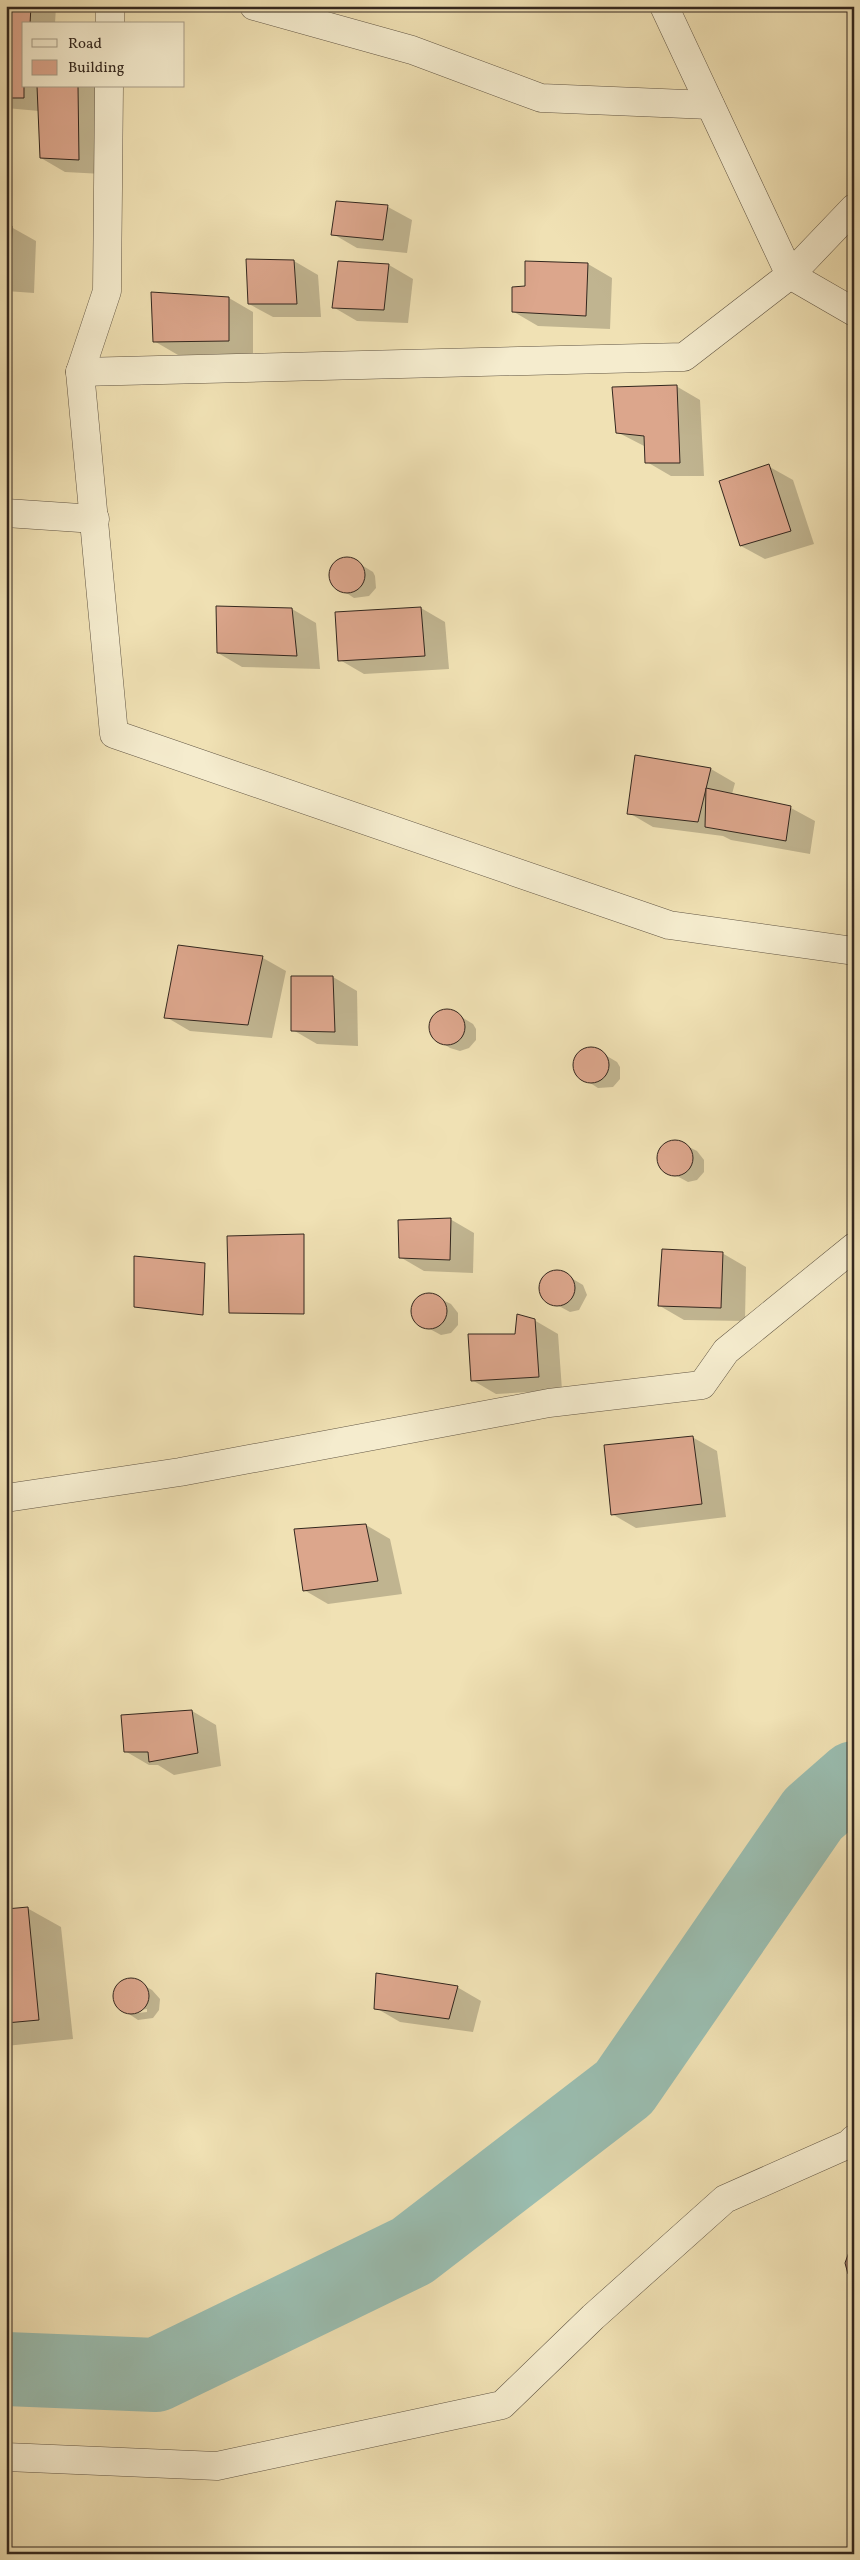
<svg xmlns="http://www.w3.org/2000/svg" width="860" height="2560" viewBox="0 0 860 2560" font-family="Vollkorn,serif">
<rect width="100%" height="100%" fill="#f0e1b4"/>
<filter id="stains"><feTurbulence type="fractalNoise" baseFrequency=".004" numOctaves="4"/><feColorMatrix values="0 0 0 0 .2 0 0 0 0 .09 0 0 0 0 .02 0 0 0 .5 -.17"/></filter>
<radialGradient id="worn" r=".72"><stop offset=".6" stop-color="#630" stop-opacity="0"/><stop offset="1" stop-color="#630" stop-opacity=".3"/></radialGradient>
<g fill="#0003">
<polygon points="6,6 56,6 55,24 24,24 24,86 102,86 103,174 65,172 41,158 39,111 6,108"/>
<polygon points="388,207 412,220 407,253 357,248 333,234"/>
<polygon points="6,227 11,227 36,241 34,293 6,291"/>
<polygon points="294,261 318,275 321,317 273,317 249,304"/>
<polygon points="527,262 588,264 612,278 610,329 538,326 514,312 526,287"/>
<polygon points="389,265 413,279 408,323 357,321 333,307"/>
<polygon points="152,293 229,298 253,312 253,354 178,355 154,341"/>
<polygon points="676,386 700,400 704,476 671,476 647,462 646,447 617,432"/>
<polygon points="768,466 793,480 814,544 765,559 741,546 720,482"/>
<polygon points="350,558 373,572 375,576 376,588 369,596 354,598 333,584 330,574 331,569 339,560"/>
<polygon points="218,607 292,609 316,623 320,669 242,667 218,653"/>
<polygon points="421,608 445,622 449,669 364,674 340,660"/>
<polygon points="636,756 711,769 735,783 732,794 791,808 815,821 810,854 731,840 723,836 653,827 629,813"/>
<polygon points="263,958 286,971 272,1038 190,1031 166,1017"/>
<polygon points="333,977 357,991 358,1046 317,1044 293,1030"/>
<polygon points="450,1010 473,1024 476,1029 476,1040 469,1048 460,1051 450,1048 434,1037 430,1026 432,1021 439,1012"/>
<polygon points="595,1049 617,1062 620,1067 620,1079 613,1087 598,1088 578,1075 575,1065 576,1059 583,1051"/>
<polygon points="679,1142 697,1151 704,1160 704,1172 697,1180 688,1182 662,1168 660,1152 668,1144"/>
<polygon points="450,1219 474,1233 473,1273 424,1271 400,1257"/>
<polygon points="722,1253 746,1267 745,1321 684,1320 660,1306"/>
<polygon points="561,1272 583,1285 587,1295 579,1310 570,1312 544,1298 541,1288 542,1282 549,1273"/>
<polygon points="432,1295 451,1304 458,1313 458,1325 451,1333 441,1335 415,1321 412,1311 421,1296"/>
<polygon points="534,1320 558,1334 562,1390 496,1394 472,1380"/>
<polygon points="692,1437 717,1451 726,1517 636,1528 612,1514"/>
<polygon points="366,1525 390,1539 402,1594 328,1604 304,1590"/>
<polygon points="192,1711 216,1725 221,1766 174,1775 158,1765 149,1765 125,1751"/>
<polygon points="27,1908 61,1927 73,2039 6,2046 6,1910"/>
<polygon points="134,1980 152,1990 160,1999 159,2010 153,2018 138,2020 129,2014 147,2012 147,2009 128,2012 128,2013 117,2006 114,1996 119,1985"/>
<polygon points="457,1987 481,2001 473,2032 400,2022 376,2008"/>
</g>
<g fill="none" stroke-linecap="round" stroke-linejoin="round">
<polyline stroke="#9abdb0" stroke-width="74" points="6,2369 156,2375 412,2251 624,2088 813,1814 854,1778"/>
</g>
<g fill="#dca68c" stroke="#33271e">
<polygon points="6,6 31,6 30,24 24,24 24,98 6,98"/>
<polygon points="37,86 78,86 79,160 40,158"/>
<polygon points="336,201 388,205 383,240 331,235"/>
<polygon points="6,226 12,226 10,280 6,280"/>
<polygon points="246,259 294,260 297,304 248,304"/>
<polygon points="338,261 389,264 384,310 332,308"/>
<polygon points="525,261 588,263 586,316 512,312 512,287 525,286"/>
<polygon points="151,292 229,297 229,341 153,342"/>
<polygon points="677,385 680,463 645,463 644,436 616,433 612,387"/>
<polygon points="769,464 791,531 740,546 719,481"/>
<circle cx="347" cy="575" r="18"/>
<polygon points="216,606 292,608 297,656 217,653"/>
<polygon points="421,607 425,656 338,661 335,612"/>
<polygon points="635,755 711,768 698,822 627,814"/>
<polygon points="706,788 791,806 786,841 705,827"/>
<polygon points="178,945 263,956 248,1025 164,1018"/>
<polygon points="291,976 333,976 335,1032 291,1031"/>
<circle cx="447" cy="1027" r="18"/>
<circle cx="591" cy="1065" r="18"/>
<circle cx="675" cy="1158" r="18"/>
<polygon points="451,1218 450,1260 399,1258 398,1220"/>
<polygon points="304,1234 304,1314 229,1313 227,1236"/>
<polygon points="662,1249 723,1252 721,1308 658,1306"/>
<polygon points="134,1256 205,1263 203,1315 134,1307"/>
<circle cx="557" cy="1288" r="18"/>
<circle cx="429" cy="1311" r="18"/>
<polygon points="517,1314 535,1319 539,1377 471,1381 468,1334 515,1334"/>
<polygon points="693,1436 702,1504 611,1515 604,1445"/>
<polygon points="366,1524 378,1581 303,1591 294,1529"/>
<polygon points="192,1710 198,1753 149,1762 148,1752 124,1752 121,1715"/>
<polygon points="28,1907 39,2020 6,2023 6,1909"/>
<polygon points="376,1973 458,1986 449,2019 374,2009"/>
<circle cx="131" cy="1996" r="18"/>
<polygon points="854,2249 854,2279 848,2274 845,2263 849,2252"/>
</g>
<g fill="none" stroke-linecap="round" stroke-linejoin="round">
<g stroke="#625644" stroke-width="29">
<g id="minor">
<polyline points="254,6 412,50 541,98 710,105"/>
<polyline points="110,24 110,6"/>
<polyline points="109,86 107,291 80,372 114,734 669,925 854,951"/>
<polyline points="854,208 790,275 854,312"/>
<polyline points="80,372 684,357 790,275 664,6"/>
<polyline points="6,513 95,519"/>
<polyline points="6,1498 180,1472 549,1403 702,1385 726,1351 854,1247"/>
<polyline points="6,2457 217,2466 502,2405 593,2317 725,2199 849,2144 854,2139"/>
</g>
</g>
<use href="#minor" stroke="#f5ecce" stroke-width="28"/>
</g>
<rect width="860" height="2560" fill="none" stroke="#f0e1b4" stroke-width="25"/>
<rect x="8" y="8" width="845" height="2545" fill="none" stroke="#33271e" stroke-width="2.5"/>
<rect x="12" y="12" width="835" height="2535" fill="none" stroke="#33271e"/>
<rect x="22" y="22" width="162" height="65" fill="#f5ecce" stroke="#a79d88"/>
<rect x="32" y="39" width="25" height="8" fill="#f5ecce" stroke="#a79d88"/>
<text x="68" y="48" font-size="15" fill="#33271e">Road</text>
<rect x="32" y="60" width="25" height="15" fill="#dca68c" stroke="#a79d88"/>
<text x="68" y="72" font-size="15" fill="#33271e">Building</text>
<rect width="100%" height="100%" filter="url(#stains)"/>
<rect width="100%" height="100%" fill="url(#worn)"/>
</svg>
